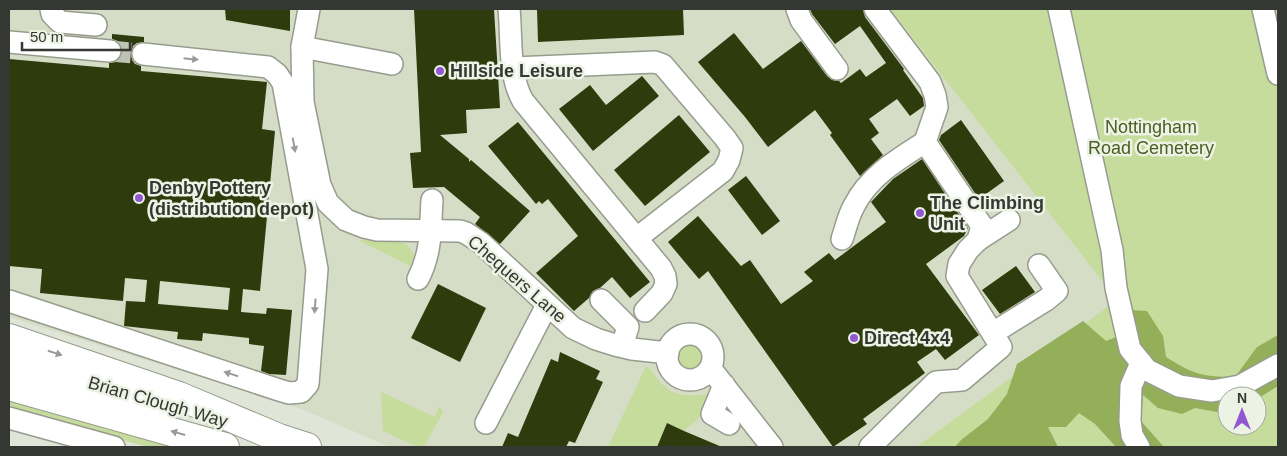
<svg xmlns="http://www.w3.org/2000/svg" width="1287" height="456" viewBox="0 0 1287 456" font-family="Helvetica,sans-serif">
<rect width="100%" height="100%" fill="#e0e6d7"/>
<polygon fill="#d5ddc7" points="9,9 890,9 1117,300 916,447 390,447 304,410 9,317"/>
<g fill="#c6dc9c" fill-rule="evenodd">
<path d="M890 9H1278V447H916L1117 300ZM1227 396H1257V426H1227Z"/>
<polygon points="358,240 399,241 407,245 415,256 414,268"/>
<circle cx="691" cy="358" r="14"/>
<path d="M646 366C655 372 656 379 664 386 678 399 698 395 715 394L704 413 684 431 667 423 657 447H608Z"/>
<polygon points="381,392 435,417 439,406 443,412 424,447 418,447 383,431"/>
<polygon points="9,397 184,447 148,447 9,409"/>
</g>
<path fill="#94af59" d="M1130 310 1147 311 1163 336 1166 357C1193 374 1202 377 1235 377L1257 347 1278 335V386L1257 399V396H1227V411L1217 412 1195 408 1182 414 1158 408 1143 395 1141 421 1164 447H1116L1095 424 1079 413 1066 427H1048L1058 447H955L961 440 988 419 1007 394 1017 364 1083 321 1106 341 1121 335Z"/>
<g fill="#2e3b0c" fill-rule="evenodd">
<polygon points="225,9 290,9 290,31 226,20"/>
<polygon points="414,9 494,9 500,108 466,110 467,133 440,135 469,159 469,162 471,160 530,211 500,244 475,224 480,217 444,187 413,188 410,153 421,152"/>
<polygon points="537,9 683,9 684,35 538,42"/>
<polygon points="810,9 863,9 865,17 904,69 903,70 923,98 924,106 910,116 897,99 869,119 879,133 871,139 883,155 860,176 830,135 832,133 815,110 768,147 745,117 698,62 734,33 763,69 801,41 827,76 832,80 839,81 841,83 860,69 866,77 886,63 860,26 835,44 812,14"/>
<path d="M112 34 144 37V42L137 43 133 46 131 53 132 60 135 64 141 66V71L267 82 262 129 275 131 260 291 243 289 241 312 266 314 267 308 292 310 286 375 269 374 261 371 264 346 249 344V338L203 333 202 341 177 339 178 332 124 326 126 301 145 302 147 280 125 278 123 301 40 293 42 269 9 266V59L109 68V63L116 62 120 59 122 53 121 45 118 41 112 39ZM160 281 230 288 228 310 158 304Z"/>
<polygon points="642,76 659,96 593,151 559,109 590,85 606,105"/>
<polygon points="679,115 710,152 645,206 614,170"/>
<polygon points="961,120 1004,181 979,199 939,140 941,135"/>
<polygon points="518,122 650,282 630,298 612,277 600,288 593,291 589,298 574,311 536,273 578,236 548,199 542,204 539,201 536,204 488,146"/>
<polygon points="922,159 968,228 964,236 926,264 979,335 945,360 936,349 917,362 925,373 863,419 867,424 833,447 708,271 699,279 668,242 698,216 741,266 750,260 781,304 813,281 804,272 829,253 835,260 886,222 871,202 893,179"/>
<polygon points="746,176 780,221 762,235 728,190"/>
<polygon points="1016,266 1035,292 1000,314 982,290"/>
<polygon points="438,284 486,308 460,362 411,338"/>
<polygon points="560,352 600,371 596,379 603,382 575,443 569,441 566,447 502,447 508,433 518,437 551,359 558,362"/>
<polygon points="667,423 684,431 722,447 657,447"/>
</g>
<g fill="none" stroke-linecap="round" stroke-linejoin="round">
<polyline stroke="#bec3b6" stroke-width="21" stroke-dasharray="21 11" stroke-linecap="butt" points="110,51 143,54"/>
<g stroke="#979c8e" stroke-width="24">
<g id="minor">
<polyline points="51,9 52,14 60,22 96,25"/>
<polyline points="309,9 302,47 303,102 320,185 328,203 346,220 364,227 377,230 460,231 466,233 481,243 573,328 596,339 615,345 632,349 668,353"/>
<path d="M509 9C512 38 508 75 523 101L661 268 665 276 666 284 662 293 645 311"/>
<polyline points="797,9 801,20 837,69"/>
<polyline points="1059,9 1112,250 1116,288 1130,349 1147,370 1179,386 1212,391 1240,386 1278,365"/>
<polyline points="1263,9 1278,74"/>
<polyline points="9,42 110,51"/>
<polyline points="302,47 392,64"/>
<polyline points="514,68 655,62 663,65 725,138 732,148 729,160 723,171 637,238"/>
<path d="M842 239C846 228 848 216 854 206 868 177 898 159 925 142"/>
<polyline points="978,240 1009,220"/>
<path d="M418 279C432 252 430 229 432 200"/>
<polyline points="601,300 628,327 622,346"/>
<polyline points="9,301 276,389 289,393 301,392 308,384 317,269 283,83 277,74 268,67 143,54"/>
<polyline points="993,333 1046,300 1057,291 1039,265"/>
<circle cx="690" cy="357" r="23"/>
<polyline points="711,369 772,447"/>
<polyline points="724,385 712,414 729,424"/>
<polyline points="9,418 114,447"/>
<polyline points="486,423 547,305"/>
<polyline points="870,447 936,382 962,380 1001,347 957,276 959,264 968,250 978,240 982,226 925,142 937,107 935,95 930,82 875,9"/>
<polyline points="1139,447 1132,435 1130,421 1131,386 1141,363"/>
</g>
</g>
<g stroke="#979c8e" stroke-width="29">
<polyline id="major" points="9,360 167,405"/>
</g>
<g stroke="#979c8e" stroke-width="30">
<g id="highway">
<polyline points="9,338 179,396 279,438 307,447"/>
<polyline points="9,386 225,447"/>
</g>
</g>
<use href="#minor" stroke="#fff" stroke-width="21"/>
<use href="#major" stroke="#fff" stroke-width="26"/>
<use href="#highway" stroke="#fff" stroke-width="28"/>
</g>
<defs><path id="oneway-solid" d="M-6-.8H1V-3.2L6.5 0L1 3.2V.8H-6Z" transform="scale(1.25)"/></defs>
<g fill="#9a9b98">
<use href="#oneway-solid" transform="translate(191 59) rotate(6)"/>
<use href="#oneway-solid" transform="translate(294 145) rotate(80)"/>
<use href="#oneway-solid" transform="translate(315 306) rotate(94)"/>
<use href="#oneway-solid" transform="translate(55 353) rotate(18)"/>
<use href="#oneway-solid" transform="translate(231 374) rotate(-162)"/>
<use href="#oneway-solid" transform="translate(178 433) rotate(-164)"/>
</g>
<g fill="#9258d0" stroke="#edf3e4" stroke-width="2">
<circle cx="440" cy="71" r="5"/>
<circle cx="139" cy="198" r="5"/>
<circle cx="920" cy="213" r="5"/>
<circle cx="854" cy="338" r="5"/>
</g>
<g text-anchor="middle" stroke-width="5" stroke-linejoin="round" paint-order="stroke">
<g font-size="18" font-weight="bold" fill="#353732" stroke="#edf3e4" text-anchor="start">
<text x="450" y="77">Hillside Leisure</text>
<text x="149" y="194">Denby Pottery<tspan x="149" dy="21">(distribution depot)</tspan></text>
<text x="930" y="209">The Climbing<tspan x="930" dy="21">Unit</tspan></text>
<text x="864" y="344">Direct 4x4</text>
</g>
<g font-size="18" fill="#4c5e22" stroke="#edf3e4">
<text x="1151" y="133">Nottingham<tspan x="1151" dy="21">Road Cemetery</tspan></text>
</g>
<g font-size="18" fill="#353732" stroke="#edf3e4">
<text transform="translate(517 279) rotate(41)" y="6">Chequers Lane</text>
<text transform="translate(158 402) rotate(16)" y="6">Brian Clough Way</text>
</g>
</g>
<rect width="1287" height="456" fill="none" stroke="#353732" stroke-width="20"/>
<g transform="translate(1242 411)"><circle r="24" fill="#edf3e4" stroke="#a3a89d"/>
<path d="M0-4L9 19L0 12L-9 19Z" fill="#9258d0"/>
<text y="-8" font-size="14" font-weight="bold" text-anchor="middle" fill="#353732">N</text>
</g>
<path d="M22 42v8h108v-8" fill="none" stroke="#353732" stroke-width="2.5"/>
<text x="30" y="42" font-size="15" fill="#353732" stroke="#edf3e4" stroke-width="4" paint-order="stroke">50 m</text>
</svg>
